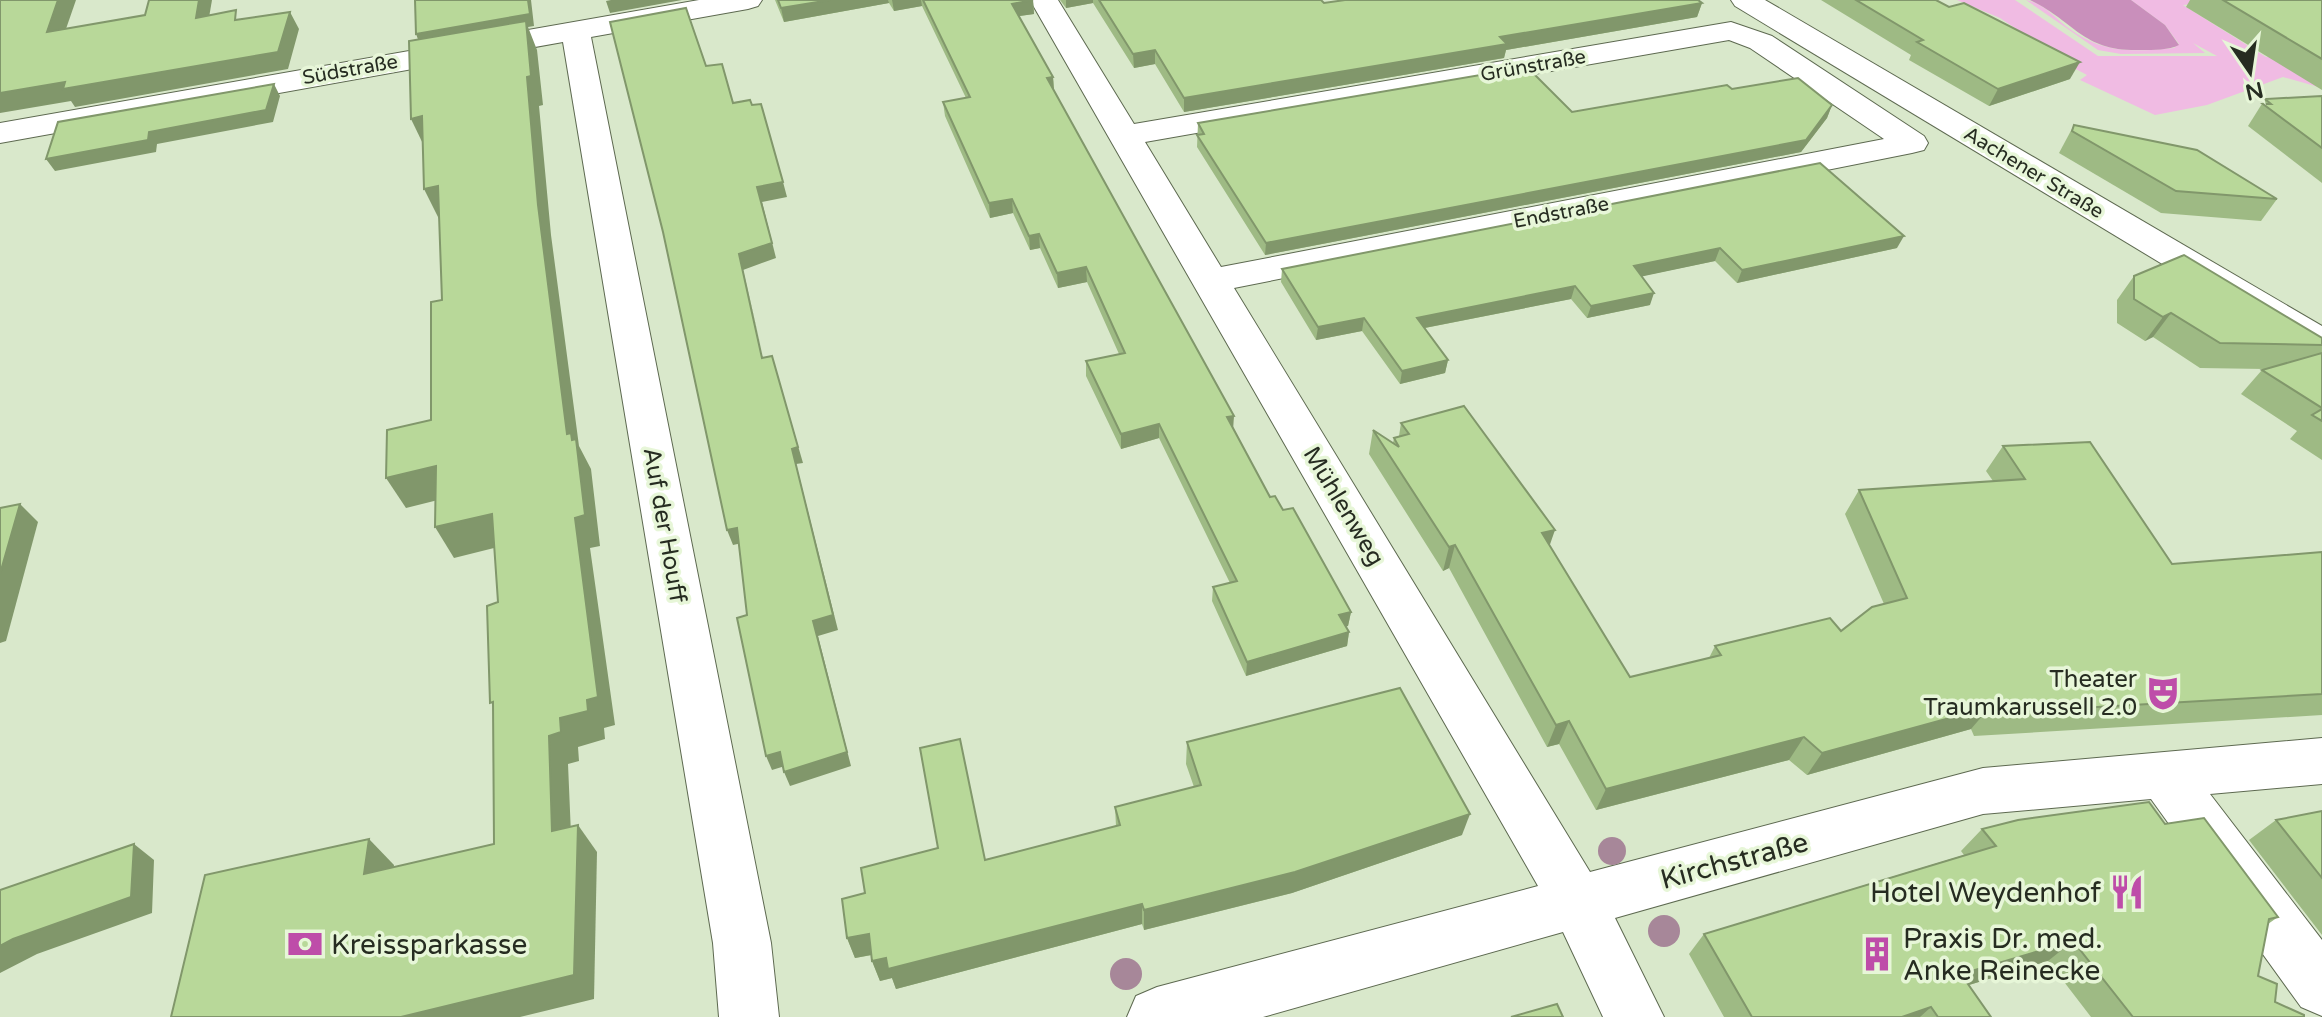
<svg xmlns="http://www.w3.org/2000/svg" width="2322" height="1017" viewBox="0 0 2322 1017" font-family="'Varela Round',sans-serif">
<rect width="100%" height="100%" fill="#d9e8cb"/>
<path fill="#f0bbe3" d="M1957 0H2015L2098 56H2217L2193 43 2205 53 2121 54 2098 50 2026 0C2043 3 2054 17 2067 27 2103 54 2131 52 2174 48L2179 44 2165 25 2131 0H2229L2183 5 2266 57H2290L2322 88 2283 77 2207 105 2155 115 2080 80 2087 75 2018 38V30L2000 18Z"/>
<path fill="#c98fbb" d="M2030 0H2131L2165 25 2179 45C2169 50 2153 50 2142 50 2082 52 2076 22 2030 0Z"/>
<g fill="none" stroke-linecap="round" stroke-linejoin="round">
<g stroke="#5d6950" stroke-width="2">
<g id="minor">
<polygon points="699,0 762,0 758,6 748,9 591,37 771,943 779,1017 719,1017 713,943 563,42 0,143 0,123"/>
<path d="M1030 0H1058L1134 124 1731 22 1772 36 1924 136 1928 143 1924 150 1912 153 1234 288 1590 872 1983 768 2322 738V784L2210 794 2322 940V1016L2301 1007 2151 799 1983 814 1615 918 1664 1017H1603L1563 932 1263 1017H1127L1136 996 1157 987 1538 886ZM1729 40 1750 48 1884 139 1221 267 1145 142Z"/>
<polygon points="1731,0 1765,0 2322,326 2322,356 2308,352 1735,6"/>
</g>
</g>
<use href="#minor" fill="#fff" fill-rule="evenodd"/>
</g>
<g fill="#a78799">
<circle cx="1612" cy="851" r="14"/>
<circle cx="1664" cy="931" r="16"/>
<circle cx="1126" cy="974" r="16"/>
</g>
<g fill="#9eba84">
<polygon points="775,0 1033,0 1034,14 1019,16 1053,77 1054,90 1270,497 1283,510 1351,612 1348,626 1346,626 1349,632 1347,646 1246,676 1212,601 1213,587 1230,583 1159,438 1121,449 1086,376 1086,361 1119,354 1087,282 1058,288 1040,248 1030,250 1013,213 990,218 945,116 943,102 966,98 922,6 894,11 889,3 784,22"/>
<polygon points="1060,0 1321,0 1324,3 1702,3 1697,17 1506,50 1504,58 1184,112 1155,64 1134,68 1093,3 1066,8"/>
<polygon points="1821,0 1936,0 2070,79 1989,106 1909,60 1911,55"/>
<polygon points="2190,0 2322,0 2322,90 2186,7"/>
<polygon points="1732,89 1832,105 1827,118 1801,152 1265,255 1197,147 1198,123 1572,112"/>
<polygon points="2322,96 2322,183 2248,126 2265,99"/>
<polygon points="2074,125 2277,199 2261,221 2161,213 2059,153"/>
<polygon points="1820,163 1897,248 1737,283 1715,261 1642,276 1650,305 1587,318 1571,299 1425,328 1448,360 1445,373 1400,384 1362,331 1316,340 1281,282 1282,269"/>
<polygon points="2134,276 2322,338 2322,460 2290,439 2297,431 2241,394 2262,370 2265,369 2200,368 2153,337 2145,341 2117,323 2117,300"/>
<polygon points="1401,423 1550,546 1630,677 1709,658 1715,646 1841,631 1884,604 1845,514 1859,490 1993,481 1986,471 2003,446 2172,564 2322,552 2322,715 1974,736 1971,729 1807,775 1789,760 1596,810 1559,744 1547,747 1449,568 1443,571 1369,454 1373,430 1393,443 1394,438 1399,436"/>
<polygon points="1187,742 1462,835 1292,893 1144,930 1142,924 896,989 892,978 880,981 872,961 872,955 855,958 847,938 985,860 1116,826 1115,807 1194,787 1186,764"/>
<polygon points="2322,811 2322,935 2249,840 2276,820"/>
<polygon points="2165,824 2278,917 2268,924 2258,976 2275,1002 2304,1017 2091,1017 2048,961 1969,985 1991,1017 1724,1017 1689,954 1704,934 1964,855 1961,851 1982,829"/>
</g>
<g fill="#81976b">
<polygon points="58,0 76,0 59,49 47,32"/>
<polygon points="199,0 212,0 206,35 196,18"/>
<polygon points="528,0 531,0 534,26 528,27 537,50 543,105 539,106 551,235 579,446 591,469 600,546 590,548 615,725 604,728 605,739 578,747 579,761 568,764 572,858 552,831 549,736 560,718 575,518 567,434 416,34"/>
<polygon points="611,0 682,0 610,13 606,1"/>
<polygon points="830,0 888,0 889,3 784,22 781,8"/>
<polygon points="892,0 921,0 922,6 894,11"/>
<polygon points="1033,0 1034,14 1013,17 1012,4"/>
<polygon points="1066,0 1093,0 1093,3 1066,8"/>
<polygon points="1702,3 1697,17 1506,50 1504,58 1184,112 1184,98 1500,37"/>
<polygon points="290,12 299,29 288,69 75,107 71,101 0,113 0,93"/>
<polygon points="1155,50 1155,64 1134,68 1133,54"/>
<polygon points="2080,62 2070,79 1989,106 1998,89"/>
<polygon points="1053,77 1054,91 1047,78"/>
<polygon points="274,84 280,96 273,122 157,144 156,152 55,171 46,159 149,132"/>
<polygon points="1832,105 1827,118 1801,152 1265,255 1266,243"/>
<polygon points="422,116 425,148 411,119"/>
<polygon points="783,182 787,197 762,202 776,258 743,270 767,373 739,254 757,187"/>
<polygon points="438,186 439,219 424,189"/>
<polygon points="1012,199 1013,213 990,218 989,203"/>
<polygon points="1039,234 1040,248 1030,250 1029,236"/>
<polygon points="1904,236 1897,248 1737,283 1742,270"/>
<polygon points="1720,248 1715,261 1630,279 1634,266"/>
<polygon points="1086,267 1087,282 1058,288 1057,273"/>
<polygon points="1575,286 1571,299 1414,330 1417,318"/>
<polygon points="1654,293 1650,305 1587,318 1591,306"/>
<polygon points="2171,313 2153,337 2145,341 2163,317"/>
<polygon points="1364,318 1362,331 1316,340 1318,327"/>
<polygon points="772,356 803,463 796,464 838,630 818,636 851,766 790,786 784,772 813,621 792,449"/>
<polygon points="1448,360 1445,373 1400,384 1402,371"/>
<polygon points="1234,416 1233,430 1227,417"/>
<polygon points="1159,424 1159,438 1121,449 1121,434"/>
<polygon points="436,466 454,496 406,508 386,478"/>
<polygon points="20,504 38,522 6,641 0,643 0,574"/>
<polygon points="492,514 510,544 454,558 435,527"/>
<polygon points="737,528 742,543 733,545 727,530"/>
<polygon points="1555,530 1547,553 1542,533"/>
<polygon points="1455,545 1449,568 1443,571 1449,547"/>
<polygon points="1351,612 1348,626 1337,629 1339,615"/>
<polygon points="1349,632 1347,646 1246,676 1247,662"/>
<polygon points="1990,707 1971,729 1807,775 1822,753"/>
<polygon points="1569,721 1559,744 1547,747 1556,725"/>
<polygon points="1804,737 1789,760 1596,810 1606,789"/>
<polygon points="780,752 785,766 772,770 766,756"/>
<polygon points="1470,814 1462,835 1292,893 1144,930 1144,910"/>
<polygon points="578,825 597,852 594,999 520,1017 401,1017"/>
<polygon points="369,839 394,865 390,900 364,874"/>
<polygon points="134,844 154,860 152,913 37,954 0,973 0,946 13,939"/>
<polygon points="1142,904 1142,924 896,989 892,978 880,981 872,961"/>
<polygon points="869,934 876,954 855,958 847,938"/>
<polygon points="2073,941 2048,961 1939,994 1961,974"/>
<polygon points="1931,1007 1920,1017 1902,1017"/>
</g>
<g fill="#b8d899" stroke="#81976b" stroke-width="2">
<polygon points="0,0 58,0 47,32 145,15 149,0 199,0 196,18 236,10 235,20 290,12 278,52 63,89 65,82 0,93"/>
<polygon points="415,0 528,0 530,14 416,34"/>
<polygon points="778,0 830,0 781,8"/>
<polygon points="923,0 1033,0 1012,4 1053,77 1047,78 1234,416 1227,417 1270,497 1275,496 1283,510 1293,508 1351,612 1339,615 1349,632 1247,662 1213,587 1237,581 1159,424 1121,434 1086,361 1125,353 1086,267 1057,273 1039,234 1029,236 1012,199 989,203 943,102 970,97"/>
<polygon points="1099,0 1321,0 1324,3 1345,0 1698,0 1702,3 1500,37 1507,44 1184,98 1155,50 1133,54"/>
<polygon points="1856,0 1936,0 1949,7 1964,3 2080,62 1998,89 1917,42 1923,40"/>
<polygon points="2223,0 2322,0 2322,59"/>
<polygon points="686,8 706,66 722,64 733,103 750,100 752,105 761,104 783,182 757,187 772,243 739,254 762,358 772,356 798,447 792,449 833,615 813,621 847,752 784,772 780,752 766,756 737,618 747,615 737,528 727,530 663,232 610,22"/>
<polygon points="526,21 531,76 527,77 538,205 567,434 571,433 572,440 576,439 585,515 575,518 598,697 587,700 588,711 560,718 561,732 549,736 552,831 578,825 574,975 401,1017 171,1017 205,875 369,839 364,874 494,844 493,702 490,703 487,606 498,602 492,514 435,527 436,466 386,478 387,430 431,420 431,302 442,300 438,186 424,189 422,116 411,119 409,41"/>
<polygon points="1527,67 1572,112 1727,85 1732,89 1798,78 1832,105 1806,140 1266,243 1197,135 1204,134 1198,123"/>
<polygon points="274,84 266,110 149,132 148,140 46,159 58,122"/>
<polygon points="2322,96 2322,148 2263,104 2271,104 2265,99"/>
<polygon points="2074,125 2197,150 2277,199 2176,191 2072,131"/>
<polygon points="1820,163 1904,236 1742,270 1720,248 1634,266 1654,293 1591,306 1575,286 1417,318 1448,360 1402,371 1364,318 1318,327 1282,269"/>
<polygon points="2184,255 2322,338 2322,345 2220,343 2171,313 2163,317 2134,299 2134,276"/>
<polygon points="2322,353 2322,408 2262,370"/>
<polygon points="1464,406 1555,530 1542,533 1630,677 1721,655 1715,646 1830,618 1841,631 1872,607 1907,598 1859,490 2025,479 2003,446 2090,442 2172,564 2322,552 2322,694 1994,713 1990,707 1822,753 1804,737 1606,789 1569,721 1556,725 1455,545 1449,547 1373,430 1399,447 1394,438 1409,434 1401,423"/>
<polygon points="2322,409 2322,421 2312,415"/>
<polygon points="20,504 0,574 0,508"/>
<polygon points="1400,688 1470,814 1295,872 1144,910 1142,904 888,969 886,958 872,961 869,934 847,938 842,899 865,893 861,868 938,848 920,748 960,739 985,860 1120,825 1115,807 1201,785 1187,742"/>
<polygon points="2149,802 2165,824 2204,818 2278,917 2269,919 2258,976 2277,984 2275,1002 2304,1015 2304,1017 2133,1017 2073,941 1961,974 1991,1017 1938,1017 1931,1007 1902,1017 1752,1017 1704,934 1996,846 1982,829 2018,820"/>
<polygon points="2322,811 2322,878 2276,820"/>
<polygon points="134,844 131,897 13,939 0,946 0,890"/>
<polygon points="1557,1004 1563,1017 1511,1017"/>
</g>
<defs>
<g id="theatre-bare" transform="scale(2.76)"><path d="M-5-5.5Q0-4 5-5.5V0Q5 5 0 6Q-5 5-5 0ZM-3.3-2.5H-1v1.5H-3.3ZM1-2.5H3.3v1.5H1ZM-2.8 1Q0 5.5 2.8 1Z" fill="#be4da9" stroke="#e7f6d8" stroke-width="2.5" paint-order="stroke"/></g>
<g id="restaurant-bare" transform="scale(2.76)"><path d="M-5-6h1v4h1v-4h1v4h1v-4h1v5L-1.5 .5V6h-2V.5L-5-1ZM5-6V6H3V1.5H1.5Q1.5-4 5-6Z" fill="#be4da9" stroke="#e7f6d8" stroke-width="2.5" paint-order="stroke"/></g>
<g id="bank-bare" transform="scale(2.76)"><path d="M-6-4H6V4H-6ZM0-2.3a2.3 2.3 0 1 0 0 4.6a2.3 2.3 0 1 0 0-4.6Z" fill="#be4da9" stroke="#e7f6d8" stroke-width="2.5" paint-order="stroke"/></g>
<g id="building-bare" transform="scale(2.76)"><path d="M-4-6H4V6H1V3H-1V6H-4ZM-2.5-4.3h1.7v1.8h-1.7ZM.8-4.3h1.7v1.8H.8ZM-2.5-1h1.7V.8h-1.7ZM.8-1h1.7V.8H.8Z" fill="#be4da9" stroke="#e7f6d8" stroke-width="2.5" paint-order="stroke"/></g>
</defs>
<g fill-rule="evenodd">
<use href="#theatre-bare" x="2163" y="693"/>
<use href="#restaurant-bare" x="2127" y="892"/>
<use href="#bank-bare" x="305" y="944"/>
<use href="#building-bare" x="1877" y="954"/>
</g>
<g text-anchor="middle" stroke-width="7" stroke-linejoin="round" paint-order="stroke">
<g font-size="20" fill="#262c21" stroke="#e7f6d8">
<text transform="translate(1533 65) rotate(-10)" y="7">Grünstraße</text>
<text transform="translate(350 69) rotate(-10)" y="7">Südstraße</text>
<text transform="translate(2034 172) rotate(31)" y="7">Aachener Straße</text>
<text transform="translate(1561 212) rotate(-11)" y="7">Endstraße</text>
</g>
<g font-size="24" fill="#262c21" stroke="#e7f6d8">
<text transform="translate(1344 506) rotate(59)" y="8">Mühlenweg</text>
<text transform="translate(665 525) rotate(80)" y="8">Auf der Houff</text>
</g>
<g font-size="24" fill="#262c21" stroke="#e7f6d8" text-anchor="end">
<text x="2137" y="687">Theater<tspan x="2137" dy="28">Traumkarussell 2.0</tspan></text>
</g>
<g font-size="28" fill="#262c21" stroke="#e7f6d8">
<text transform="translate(1734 860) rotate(-15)" y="10">Kirchstraße</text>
</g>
<g font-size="28" fill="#262c21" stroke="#e7f6d8" text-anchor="start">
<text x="2101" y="902" text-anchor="end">Hotel Weydenhof</text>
<text x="1903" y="948">Praxis Dr. med.<tspan x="1903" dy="32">Anke Reinecke</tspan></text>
<text x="331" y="954">Kreissparkasse</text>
</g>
</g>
<g transform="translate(2250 72) rotate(167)" stroke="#e7f6d8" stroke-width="6" paint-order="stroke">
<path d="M0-6L14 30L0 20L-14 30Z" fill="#262c21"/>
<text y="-12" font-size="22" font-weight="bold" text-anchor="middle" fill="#262c21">N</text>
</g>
</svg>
